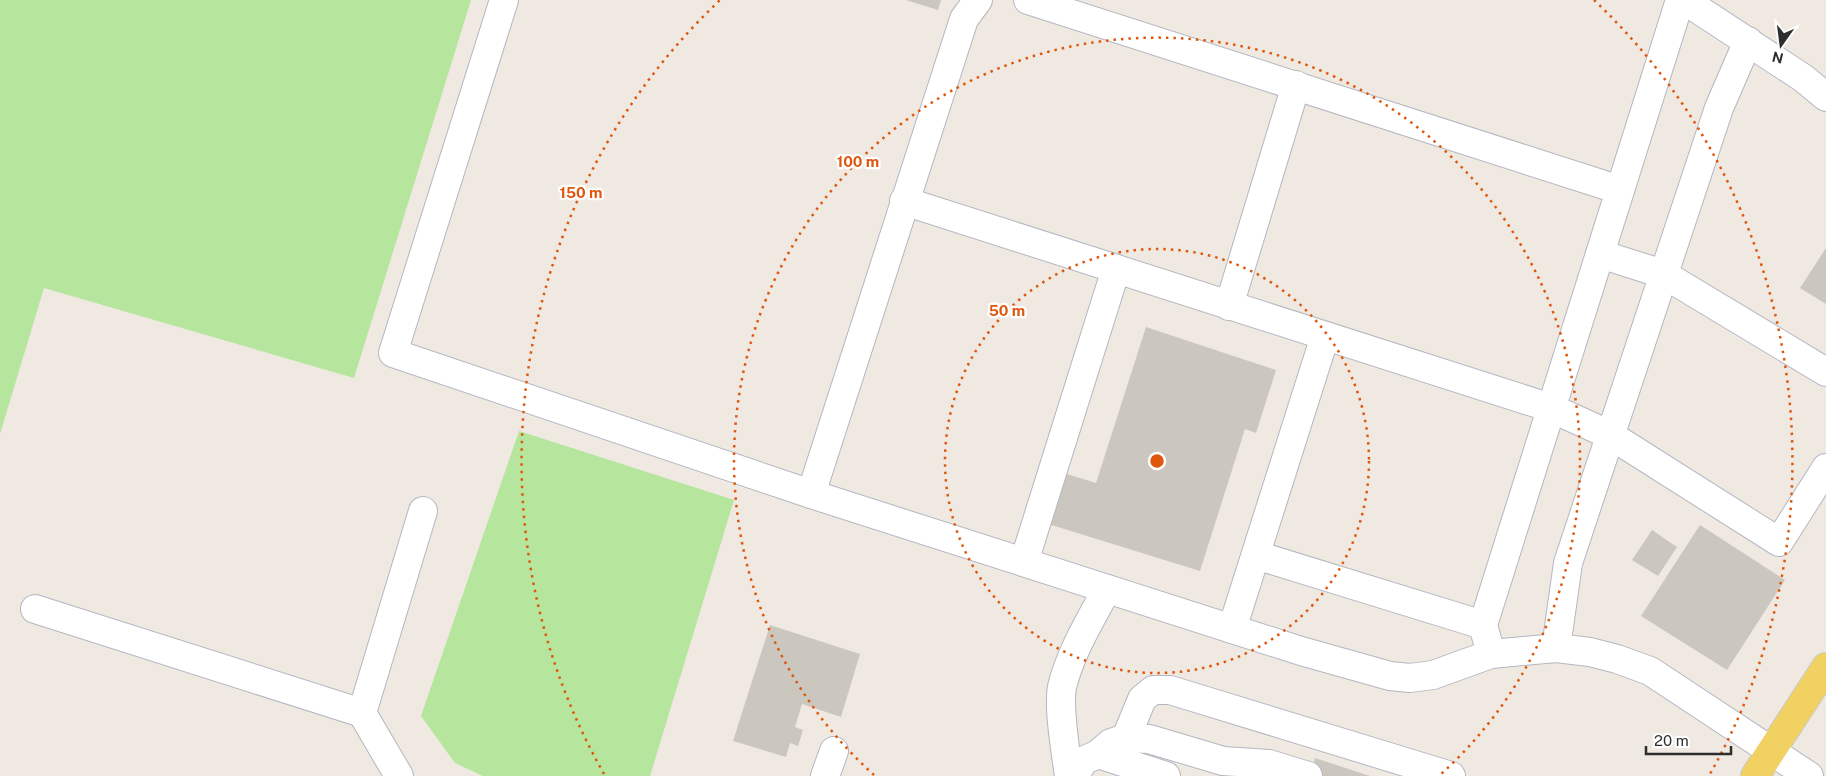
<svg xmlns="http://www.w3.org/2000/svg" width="1826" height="776" viewBox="0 0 1826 776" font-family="'Public Sans',sans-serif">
<rect width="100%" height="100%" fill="#efe9e1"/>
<g fill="#b6e59e">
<polygon points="0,0 471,0 354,378 44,288 0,434"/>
<polygon points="519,431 734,500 650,776 483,776 455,763 421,716"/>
</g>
<g fill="#cbc7bf">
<polygon points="906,0 941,0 938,10"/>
<polygon points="1826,248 1826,304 1800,288"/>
<polygon points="1146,327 1276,370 1256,433 1245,429 1200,571 1045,523 1060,472 1096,483"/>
<polygon points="1700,525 1785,580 1727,670 1641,616"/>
<polygon points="1652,530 1677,547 1658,576 1632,560"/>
<polygon points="770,625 860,654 841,717 802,704 795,727 803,730 798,746 790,743 786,757 733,741"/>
<polygon points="1315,758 1370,776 1309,776"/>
</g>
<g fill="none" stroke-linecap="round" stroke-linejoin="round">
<g stroke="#b4b7c1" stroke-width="30">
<g id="minor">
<polyline points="504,0 393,353 811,494 1301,651 1390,676 1410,678 1433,675 1491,654 1556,648 1590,652 1617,659 1650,671 1809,776"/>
<polyline points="1028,0 1620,190"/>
<polyline points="1684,0 1803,78 1826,97"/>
<polyline points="904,201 1551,408 1610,435 1779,542 1826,468"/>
<polyline points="1600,254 1663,274 1826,372"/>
<polyline points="1229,306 1296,85"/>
<polyline points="811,494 964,19 978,0"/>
<polyline points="1256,555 1483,625"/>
<polyline points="1024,562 1116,269"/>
<polyline points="35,609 362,713 423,511"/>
<polyline points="1232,629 1325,336"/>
<polyline points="1556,648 1568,563 1719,108 1748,41"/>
<polyline points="1491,654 1483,625 1680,0"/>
<polyline points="362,713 399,776"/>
<polyline points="1126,738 1142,699 1153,690 1170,690 1451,776"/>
<polyline points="1098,754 1166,776"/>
<polyline points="825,776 834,751"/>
<path d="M1069 776C1066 754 1058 708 1062 687 1070 653 1091 619 1107 589"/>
<polyline points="1073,776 1085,760 1098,754 1111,743 1126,738 1149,739 1223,761 1269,764 1308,776"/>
</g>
</g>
<g stroke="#c9c9c9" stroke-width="30">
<polyline id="major" points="1755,776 1826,667"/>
</g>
<use href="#minor" stroke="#fff" stroke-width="28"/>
<use href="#major" stroke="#f2d163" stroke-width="28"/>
</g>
<g fill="none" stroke="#df570e" stroke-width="2.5" stroke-dasharray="2.5 5">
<circle cx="1157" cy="461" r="212"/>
<path d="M874 775A423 423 0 1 1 1440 775"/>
<path d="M604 774A635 635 0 0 1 720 0M1594 0A635 635 0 0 1 1710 774"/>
</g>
<circle cx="1157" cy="461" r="8" fill="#df570e" stroke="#fff" stroke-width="2.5"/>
<g font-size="15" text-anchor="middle" font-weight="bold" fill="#df570e" stroke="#fff" stroke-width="4.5" stroke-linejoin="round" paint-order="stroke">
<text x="858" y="167">100 m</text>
<text x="581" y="198">150 m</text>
<text x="1007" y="316">50 m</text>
</g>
<g transform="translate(1781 45) rotate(194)" stroke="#ffffff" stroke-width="4" paint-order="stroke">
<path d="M0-4L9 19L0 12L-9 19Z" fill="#2e2e2e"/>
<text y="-8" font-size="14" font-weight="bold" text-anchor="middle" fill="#2e2e2e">N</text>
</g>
<path d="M1646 746v8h85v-8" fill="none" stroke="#2e2e2e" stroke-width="2.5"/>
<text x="1654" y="746" font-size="15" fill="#2e2e2e" stroke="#ffffff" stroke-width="4" paint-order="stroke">20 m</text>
</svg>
